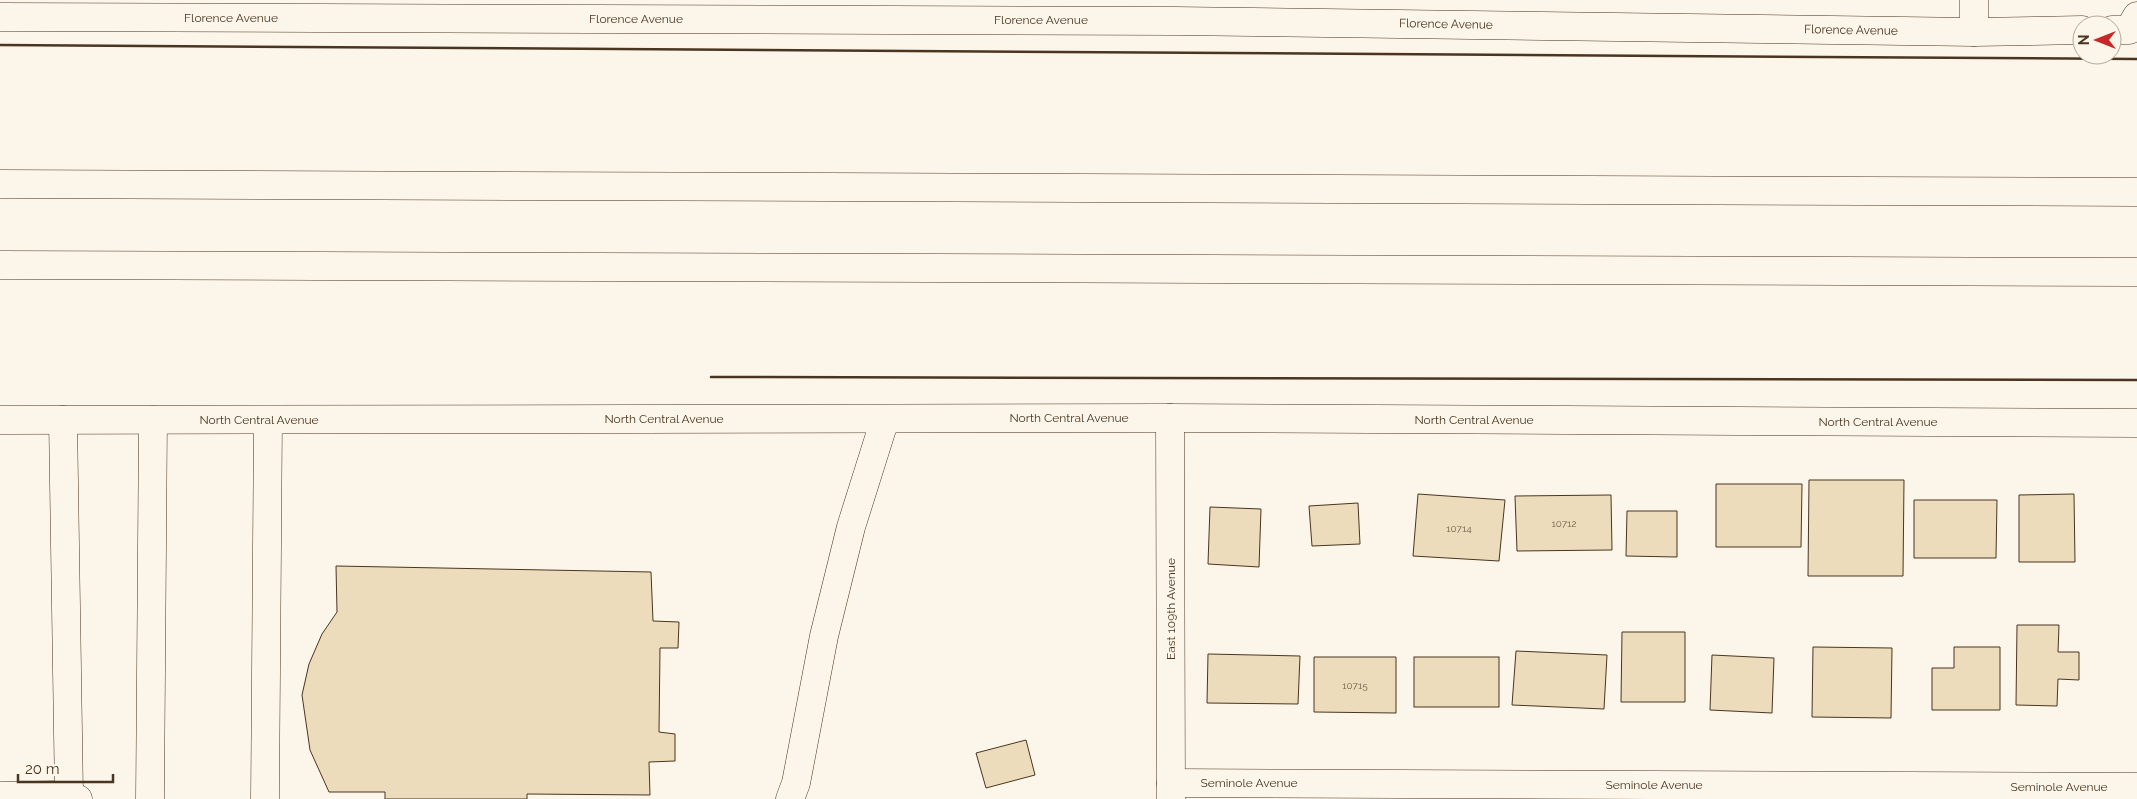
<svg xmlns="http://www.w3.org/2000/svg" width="2137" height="799" viewBox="0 0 2137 799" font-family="Raleway,sans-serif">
<rect width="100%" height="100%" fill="#fbf6e9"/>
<g fill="#ecdcbc" stroke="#4a3520">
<polygon points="1809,480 1904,480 1903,576 1808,576"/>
<polygon points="1716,484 1802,484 1801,547 1716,547"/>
<polygon points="1418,494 1505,500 1499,561 1413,556"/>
<polygon points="2074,494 2075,562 2019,562 2019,495"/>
<polygon points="1611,495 1612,550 1517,551 1515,496"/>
<polygon points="1914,500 1997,500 1996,558 1914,558"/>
<polygon points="1358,503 1360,544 1312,546 1309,506"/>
<polygon points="1210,507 1261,509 1259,567 1208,564"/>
<polygon points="1627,511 1677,511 1677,557 1626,556"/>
<polygon points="336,566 651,572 653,621 679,622 678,648 660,648 659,732 675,734 675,761 649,762 650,795 527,794 527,799 385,799 385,792 329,792 310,750 302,695 309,664 322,634 337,612"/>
<polygon points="2017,625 2059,625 2058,652 2079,652 2079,680 2058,679 2057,706 2016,705"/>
<polygon points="1622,632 1685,632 1685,702 1621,702"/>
<polygon points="1813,647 1892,648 1891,718 1812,717"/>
<polygon points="1954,647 2000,647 2000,710 1932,710 1932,668 1954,668"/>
<polygon points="1516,651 1607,655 1604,709 1512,705"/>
<polygon points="1208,654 1300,656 1298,704 1207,703"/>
<polygon points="1712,655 1774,658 1772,713 1710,710"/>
<polygon points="1314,657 1396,657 1396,713 1314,712"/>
<rect x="1414" y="657" width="85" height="50"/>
<polygon points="1026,740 1035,775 986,788 976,753"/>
</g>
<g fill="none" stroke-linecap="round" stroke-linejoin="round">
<g stroke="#4a3520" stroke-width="29">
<g id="minor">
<polyline points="1974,0 1974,32"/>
<polyline points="0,17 1175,21 1974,32 2082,30"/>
<polyline points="2112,30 2129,30 2137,16"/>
<polyline points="1170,418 1171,799"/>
<polyline points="0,420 1170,418 2137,423"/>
<polyline points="63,420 69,795"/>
<polyline points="1171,783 2137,787"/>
<polyline points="0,796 69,795 78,799"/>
<polyline points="150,799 153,420"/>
<polyline points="265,799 268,420"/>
<polyline points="790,799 796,783 824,636 851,527 885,419"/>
</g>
</g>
<g stroke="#4a3520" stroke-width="29">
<g id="highway">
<polyline points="0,184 2137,192"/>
<polyline points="0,265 2137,272"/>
</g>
</g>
<use href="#minor" stroke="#fbf6e9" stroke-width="28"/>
<use href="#highway" stroke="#fbf6e9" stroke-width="28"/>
<g stroke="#4a3520" stroke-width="2.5">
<polyline points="0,45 2137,59"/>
<polyline points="711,377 2137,380"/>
</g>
</g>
<g text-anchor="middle" stroke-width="4" stroke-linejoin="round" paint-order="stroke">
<g font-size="10" fill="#725f47">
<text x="1564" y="527">10712</text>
<text x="1459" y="532">10714</text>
<text x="1355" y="689">10715</text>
</g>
<g font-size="12" fill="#4a3520" stroke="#fbf6e9">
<text x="231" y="22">Florence Avenue</text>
<text x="636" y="23">Florence Avenue</text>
<text x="1041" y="24">Florence Avenue</text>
<text transform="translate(1446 24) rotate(1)" y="4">Florence Avenue</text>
<text transform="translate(1851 30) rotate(1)" y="4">Florence Avenue</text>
<text x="1069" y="422">North Central Avenue</text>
<text x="664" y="423">North Central Avenue</text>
<text x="259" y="424">North Central Avenue</text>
<text x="1474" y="424">North Central Avenue</text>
<text x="1878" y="426">North Central Avenue</text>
<text transform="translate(1171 609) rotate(-90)" y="4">East 109th Avenue</text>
<text x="1249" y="787">Seminole Avenue</text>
<text x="1654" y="789">Seminole Avenue</text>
<text x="2059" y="791">Seminole Avenue</text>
</g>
</g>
<g transform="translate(2097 40) rotate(270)"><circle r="24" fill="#fbf6e9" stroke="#b4a999"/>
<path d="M0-4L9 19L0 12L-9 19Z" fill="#c62828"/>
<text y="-8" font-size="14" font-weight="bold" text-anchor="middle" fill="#4a3520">N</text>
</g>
<path d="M18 774v8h95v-8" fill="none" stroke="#4a3520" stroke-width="2.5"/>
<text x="25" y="774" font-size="15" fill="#4a3520" stroke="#fbf6e9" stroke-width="4" paint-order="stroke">20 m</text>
</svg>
